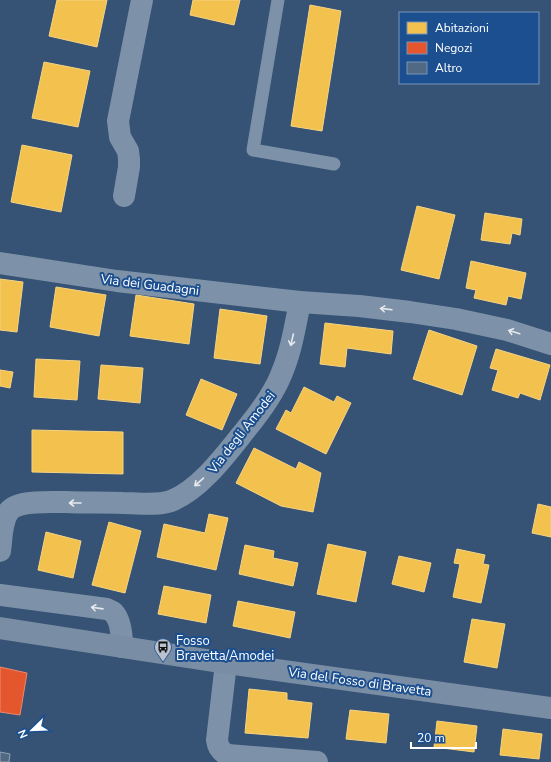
<svg xmlns="http://www.w3.org/2000/svg" width="551" height="762" viewBox="0 0 551 762" font-family="'Nunito Sans',sans-serif">
<rect width="100%" height="100%" fill="#365274"/>
<g fill="#f2c14e" stroke="#f6d483">
<polygon points="57,0 107,0 97,47 49,36"/>
<polygon points="193,0 240,0 234,25 190,15"/>
<polygon points="310,5 341,11 322,131 291,126"/>
<polygon points="44,62 90,71 78,127 32,118"/>
<polygon points="22,145 72,155 61,212 11,202"/>
<polygon points="417,206 455,215 439,279 401,270"/>
<polygon points="485,213 522,219 520,235 512,233 510,244 481,240"/>
<polygon points="471,261 526,273 521,299 508,296 506,305 474,298 476,290 466,288"/>
<polygon points="0,279 23,282 17,332 0,330"/>
<polygon points="56,287 106,295 99,336 50,327"/>
<polygon points="136,295 194,304 189,344 130,336"/>
<polygon points="220,309 267,316 260,364 214,358"/>
<polygon points="325,323 393,331 391,354 347,348 345,367 320,364"/>
<polygon points="429,330 477,346 462,395 413,379"/>
<polygon points="496,349 550,365 540,400 520,393 518,398 492,390 498,370 490,368"/>
<polygon points="36,359 80,361 77,400 34,397"/>
<polygon points="101,365 143,368 140,403 98,399"/>
<polygon points="0,370 13,372 10,388 0,386"/>
<polygon points="201,379 237,394 222,430 186,415"/>
<polygon points="304,387 334,402 337,396 351,403 326,454 276,429 286,410 291,413"/>
<polygon points="32,430 123,432 123,474 32,472"/>
<polygon points="254,448 296,469 299,462 321,473 313,512 281,506 236,483"/>
<polygon points="538,504 551,507 551,537 532,533"/>
<polygon points="209,514 228,518 216,570 157,557 164,524 205,533"/>
<polygon points="109,522 141,531 125,593 92,585"/>
<polygon points="46,532 81,541 73,578 38,570"/>
<polygon points="328,544 366,552 356,602 317,594"/>
<polygon points="245,545 274,551 273,558 298,563 293,586 239,574"/>
<polygon points="457,549 485,555 483,564 489,565 481,603 453,597 460,564 454,563"/>
<polygon points="399,556 431,563 424,592 392,584"/>
<polygon points="164,586 211,595 206,623 158,614"/>
<polygon points="238,601 295,612 290,638 233,626"/>
<polygon points="472,619 505,624 497,668 464,662"/>
<polygon points="249,689 287,693 287,700 312,703 308,738 245,733"/>
<polygon points="350,710 389,714 386,743 346,739"/>
<polygon points="437,721 477,726 474,752 434,747"/>
<polygon points="503,729 542,734 539,759 500,755"/>
</g>
<polygon fill="#e4572e" stroke="#ec896d" points="0,667 27,673 20,715 0,712"/>
<polygon fill="#526984" stroke="#92a2b6" points="0,752 10,754 9,762 0,762"/>
<g fill="none" stroke-linecap="round" stroke-linejoin="round">
<polyline stroke="#7d92a8" stroke-width="13" points="278,0 253,150 334,164"/>
<g stroke="#7d92a8" stroke-width="22">
<polyline points="124,196 129,167 129,159 128,151 120,137 118,121 142,0"/>
<polyline points="0,263 117,281 300,302 359,306 410,312 456,319 507,330 551,344"/>
<path d="M0 551C2 538 1 520 10 510 13 507 19 505 23 504 37 501 52 502 66 502 85 503 104 502 123 503 139 503 156 506 171 501 201 489 227 453 247 428 260 412 273 395 281 375 291 352 295 327 300 302"/>
<path d="M0 595 107 609C109 610 111 611 113 612 121 620 122 636 122 647"/>
<path d="M226 663 217 740C218 748 221 752 228 755L317 762"/>
</g>
<polyline stroke="#798da4" stroke-width="22" points="0,628 226,663 551,708"/>
</g>
<defs><path id="oneway-shaft" d="M-6 0H5M1.5-3L5.5 0L1.5 3" fill="none" stroke-width="1.6" stroke-linecap="round" stroke-linejoin="round"/></defs>
<g stroke="#e5e9ee">
<use href="#oneway-shaft" transform="translate(386 309) rotate(-173)"/>
<use href="#oneway-shaft" transform="translate(514 332) rotate(-163)"/>
<use href="#oneway-shaft" transform="translate(292 340) rotate(103)"/>
<use href="#oneway-shaft" transform="translate(199 482) rotate(139)"/>
<use href="#oneway-shaft" transform="translate(75 503) rotate(-180)"/>
<use href="#oneway-shaft" transform="translate(97 608) rotate(-172)"/>
</g>
<defs>
<g id="bus-pin" transform="scale(0.9)"><path d="M0 17L-7.5 6A9.5 9.5 0 1 1 7.5 6Z" fill="#b9c2ce" stroke="#1b4f8f"/><path d="M-5-6H5V4H4V6H2V4H-2V6H-4V4H-5ZM-3.5-4V0h7V-4ZM-3.5 1.2v1.5H-2V1.2ZM2 1.2v1.5H3.5V1.2Z" fill="#111"/></g>
</defs>
<g fill-rule="evenodd">
<use href="#bus-pin" x="163" y="647"/>
</g>
<g text-anchor="middle" stroke-width="4" stroke-linejoin="round" paint-order="stroke">
<g font-size="13" fill="#fff" stroke="#1b4f8f">
<text transform="translate(150 284) rotate(7)" y="5">Via dei Guadagni</text>
<text transform="translate(241 432) rotate(-52)" y="5">Via degli Amodei</text>
<text transform="translate(360 681) rotate(8)" y="5">Via del Fosso di Bravetta</text>
</g>
<g font-size="13" fill="#fff" stroke="#1b4f8f" text-anchor="start">
<text x="176" y="645">Fosso<tspan x="176" dy="15">Bravetta/Amodei</tspan></text>
</g>
</g>
<rect x="399" y="12" width="140" height="72" fill="#1b4f8f" stroke="#7695bc"/>
<rect x="407" y="22" width="20" height="12" fill="#f2c14e" stroke="#7695bc"/>
<text x="435" y="32" font-size="12" fill="#ffffff">Abitazioni</text>
<rect x="407" y="42" width="20" height="12" fill="#e4572e" stroke="#7695bc"/>
<text x="435" y="52" font-size="12" fill="#ffffff">Negozi</text>
<rect x="407" y="62" width="20" height="12" fill="#526984" stroke="#7695bc"/>
<text x="435" y="72" font-size="12" fill="#ffffff">Altro</text>
<g transform="translate(32 730) rotate(247)" stroke="#1b4f8f" stroke-width="3" paint-order="stroke">
<path d="M0-3L7 15L0 10L-7 15Z" fill="#ffffff"/>
<text y="-6" font-size="11" font-weight="bold" text-anchor="middle" fill="#ffffff">N</text>
</g>
<path d="M411 742v6h65v-6" fill="none" stroke="#ffffff" stroke-width="2"/>
<text x="417" y="742" font-size="12" fill="#ffffff" stroke="#1b4f8f" stroke-width="3" paint-order="stroke">20 m</text>
</svg>
